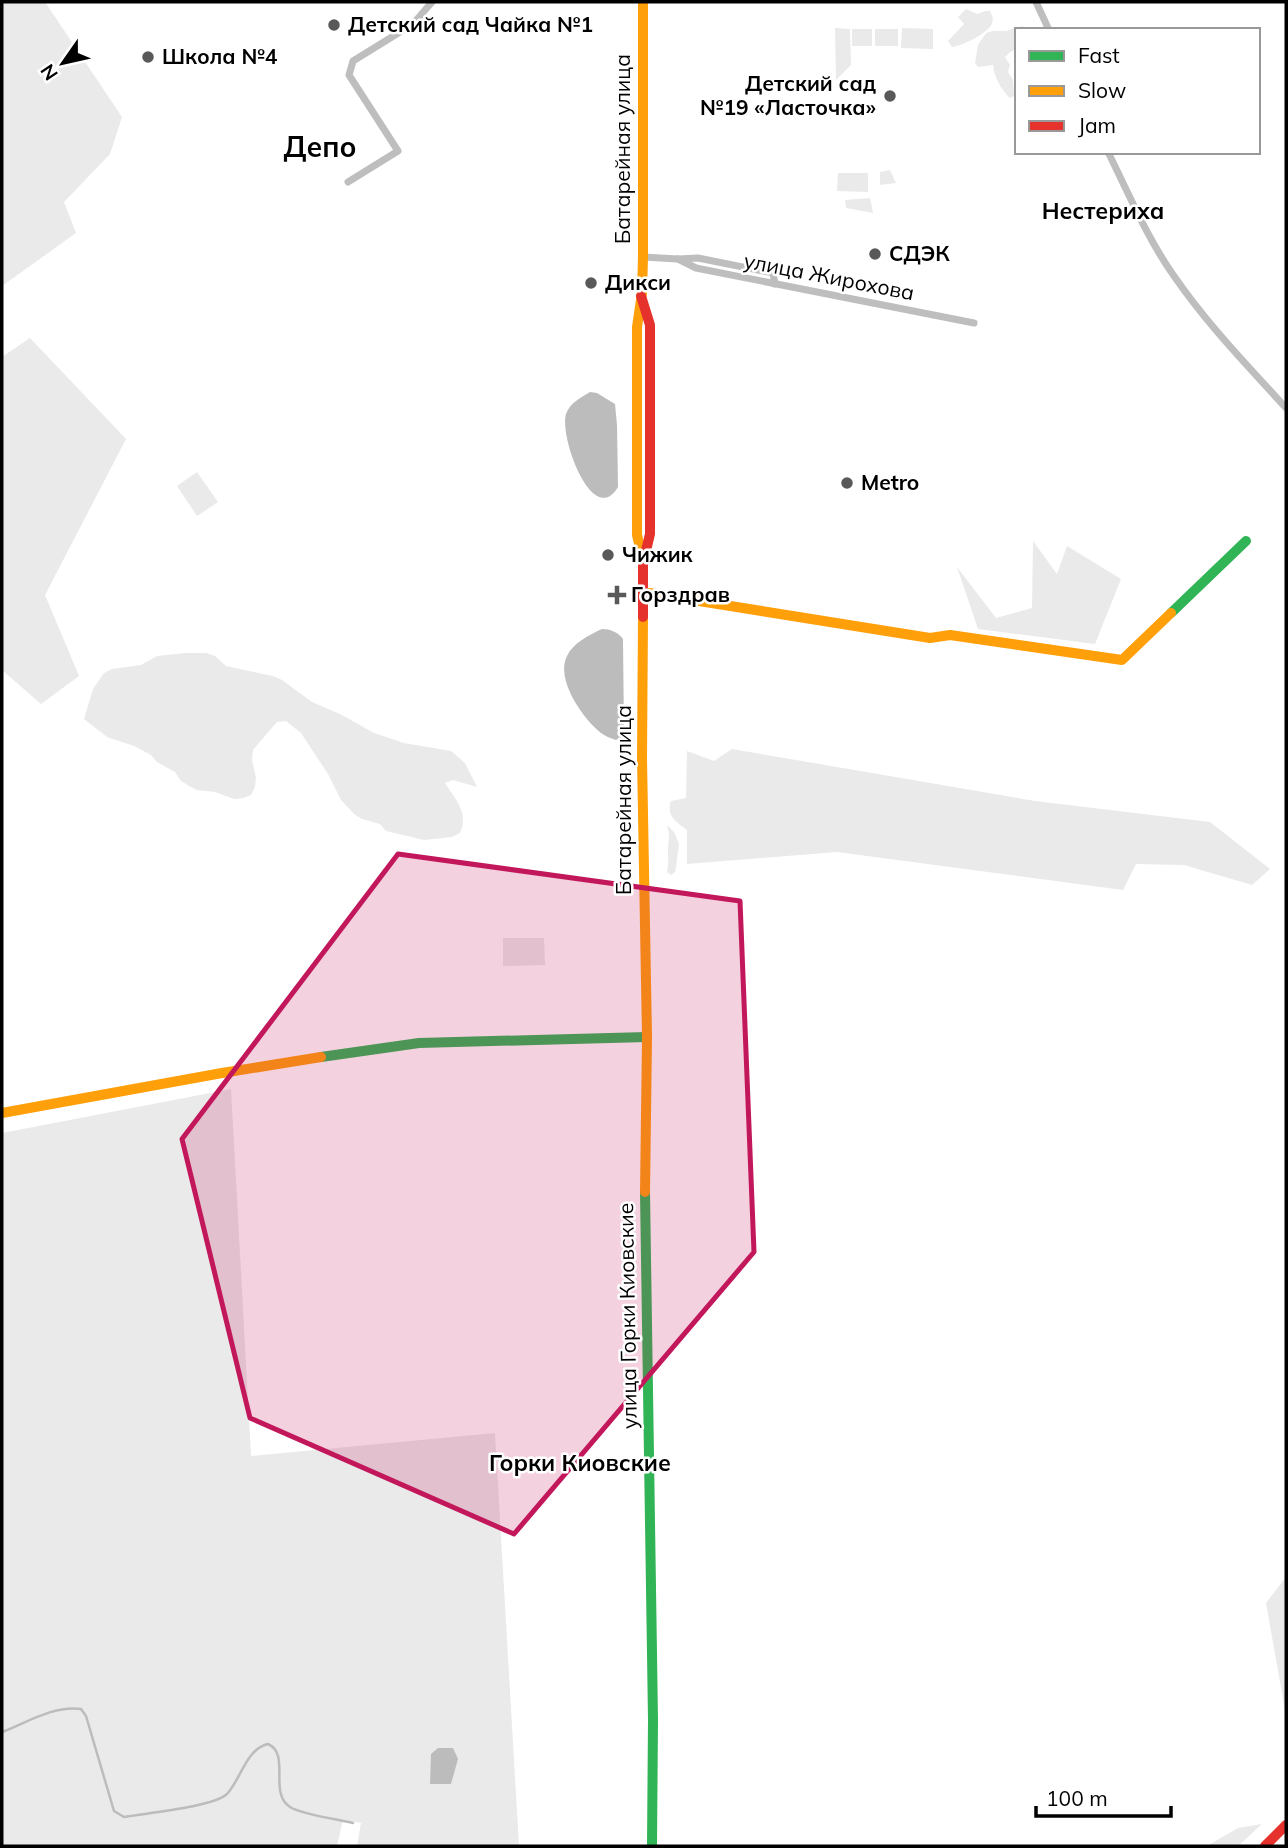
<svg xmlns="http://www.w3.org/2000/svg" width="1288" height="1848" viewBox="0 0 1288 1848" font-family="Mulish,sans-serif">
<rect width="100%" height="100%" fill="#fff"/>
<g fill="#eaeaea">
<polygon points="2,2 45,2 122,117 110,154 64,202 76,233 2,286"/>
<path d="M966 9 977 14 985 11H990C992 16 994 17 992 23 989 33 962 46 952 47L948 41 964 24 958 17Z"/>
<path d="M1022 26 1029 30H1017V49L1010 52 1005 57 1010 65 1008 72 1013 80 1014 96 1010 98C1001 90 994 76 993 65L978 67 975 63 978 45 986 33 993 31H1006Z"/>
<polygon points="835,28 850,29 851,65 836,80"/>
<polygon points="902,28 933,29 933,49 901,48"/>
<rect x="852" y="29" width="20" height="17"/>
<rect x="875" y="29" width="23" height="17"/>
<polygon points="890,170 896,183 880,185 880,172"/>
<polygon points="838,173 868,173 868,192 837,191"/>
<polygon points="870,198 873,213 846,208 845,200"/>
<polygon points="30,338 126,439 45,595 79,676 41,704 2,670 2,357"/>
<polygon points="197,472 218,502 197,516 177,486"/>
<polygon points="1033,541 1057,574 1067,546 1121,579 1095,644 978,629 957,567 996,618 1032,608"/>
<path d="M186 653H206L215 656 226 666 273 676 282 680 312 702 340 714 374 733 404 743 451 751 465 763 477 787 453 780 445 783C456 800 469 813 460 833L452 837 424 840 386 831 380 824 362 819 354 814 341 800 328 774 301 733 286 721 277 722 253 750 252 760 256 778 255 787 251 795 243 798 234 799 215 792 197 790 189 786 181 781 175 772 157 762 151 755 134 746 107 737 84 719 93 689 104 673 112 669 141 665 157 656Z"/>
<path d="M732 749 1035 801 1210 822 1270 869 1252 885 1184 865 1136 864 1123 890 837 852 687 864V830C676 822 666 816 671 801L686 798 687 751 714 761Z"/>
<path d="M667 825 674 832 679 844 676 867 675 872 671 875 667 872C669 862 668 857 668 848 669 838 670 836 667 825Z"/>
<polygon points="503,938 544,938 545,965 503,966"/>
<polygon points="231,1089 251,1456 495,1433 519,1846 357,1846 361,1823 343,1820 337,1846 2,1846 2,1133"/>
<polygon points="1286,1577 1286,1716 1266,1603"/>
<polygon points="1262,1824 1238,1846 1207,1846 1238,1828"/>
</g>
<g fill="#bcbcbc">
<path d="M590 392 597 393 615 404 617 425 618 487C593 529 559 437 566 414 570 403 580 398 590 392Z"/>
<path d="M602 629C610 629 618 632 623 639L624 733 622 737 616 740C610 738 605 736 601 733 583 719 555 679 567 656 573 643 589 635 602 629Z"/>
<polygon points="438,1748 453,1748 458,1759 451,1784 430,1784 431,1754"/>
</g>
<g fill="none" stroke-linecap="round" stroke-linejoin="round">
<path stroke="#bcbcbc" stroke-width="2.5" d="M2 1732C26 1723 54 1705 81 1709L86 1716 114 1811 124 1817C146 1813 213 1807 227 1794 241 1779 246 1749 268 1744 291 1754 268 1793 290 1807 303 1815 337 1819 353 1823"/>
<g stroke="#bebebe" stroke-width="7">
<polyline points="1036,2 1049,30"/>
<path d="M1108 152C1129 194 1147 238 1174 276 1207 324 1247 365 1286 408"/>
<polyline points="348,182 398,151 349,75 353,61 413,24 432,2"/>
<polyline points="643,257 678,259 698,258 773,273 775,284"/>
<polyline points="678,259 696,268 974,323"/>
</g>
<g stroke="#30b455" stroke-width="10">
<polyline points="1171,613 1246,541"/>
<polyline points="321,1057 419,1043 647,1037"/>
<polyline points="645,1192 653,1720 652,1846"/>
</g>
<g stroke="#ff9f0a" stroke-width="10">
<polyline points="643,2 643,257 642,293 637,327 637,535 643,560"/>
<polyline points="643,592 930,638 950,635 1122,660 1171,613"/>
<polyline points="643,617 642,758 647,1037 645,1192"/>
<polyline points="2,1113 222,1073 321,1057"/>
</g>
<g stroke="#e5322d" stroke-width="10">
<polyline points="641,296 650,325 650,534 643,563 643,617"/>
<polyline points="1265,1846 1286,1825"/>
</g>
</g>
<path fill="#c2185b" fill-opacity="0.2" stroke="#c2185b" stroke-width="5" stroke-linejoin="round" d="M398 854 740 901 754 1252 514 1534 250 1418 182 1139Z"/>
<g fill="#595959" stroke="#fff" stroke-width="2.5">
<circle cx="334" cy="25" r="7"/>
<circle cx="148" cy="57" r="7"/>
<circle cx="890" cy="96" r="7"/>
<circle cx="875" cy="254" r="7"/>
<circle cx="591" cy="283" r="7"/>
<circle cx="847" cy="483" r="7"/>
<circle cx="608" cy="555" r="7"/>
<path d="M613.5 584.5h7v7h7v7h-7v7h-7v-7h-7v-7h7z"/>
</g>
<g text-anchor="middle" stroke-width="5" stroke-linejoin="round" paint-order="stroke">
<g font-size="21" font-weight="bold" fill="#000" stroke="#fff" text-anchor="start">
<text x="348" y="32">Детский сад Чайка №1</text>
<text x="162" y="64">Школа №4</text>
<text x="876" y="91" text-anchor="end">Детский сад<tspan x="876" dy="24">№19 «Ласточка»</tspan></text>
<text x="889" y="261">СДЭК</text>
<text x="605" y="290">Дикси</text>
<text x="861" y="490">Metro</text>
<text x="622" y="562">Чижик</text>
<text x="631" y="602">Горздрав</text>
</g>
<g font-size="21" fill="#000" stroke="#fff">
<text transform="translate(623 149) rotate(-90)" y="7">Батарейная улица</text>
<text transform="translate(829 277) rotate(11)" y="7">улица Жирохова</text>
<text transform="translate(624 800) rotate(-90)" y="7">Батарейная улица</text>
<text transform="translate(628 1316) rotate(-91)" y="7">улица Горки Киовские</text>
</g>
<g font-size="23" font-weight="bold" fill="#000" stroke="#fff">
<text x="1103" y="219">Нестериха</text>
<text x="580" y="1471">Горки Киовские</text>
</g>
<g font-size="28" font-weight="bold" fill="#000" stroke="#fff">
<text x="320" y="157">Депо</text>
</g>
</g>
<rect width="1288" height="1848" fill="none" stroke="#000000" stroke-width="7"/>
<rect x="1015" y="28" width="245" height="126" fill="#ffffff" stroke="#999999" stroke-width="2"/>
<rect x="1029" y="51" width="35" height="10" fill="#30b455" stroke="#999999" stroke-width="2"/>
<text x="1078" y="63" font-size="21" fill="#000000">Fast</text>
<rect x="1029" y="86" width="35" height="10" fill="#ff9f0a" stroke="#999999" stroke-width="2"/>
<text x="1078" y="98" font-size="21" fill="#000000">Slow</text>
<rect x="1029" y="121" width="35" height="10" fill="#e5322d" stroke="#999999" stroke-width="2"/>
<text x="1078" y="133" font-size="21" fill="#000000">Jam</text>
<g transform="translate(63 63) rotate(236)" stroke="#ffffff" stroke-width="5" paint-order="stroke">
<path d="M0-5L12 26L0 18L-12 26Z" fill="#000000"/>
<text y="-10" font-size="19" font-weight="bold" text-anchor="middle" fill="#000000">N</text>
</g>
<path d="M1036 1806v10h135v-10" fill="none" stroke="#000000" stroke-width="3.5"/>
<text x="1046" y="1806" font-size="21" fill="#000000" stroke="#ffffff" stroke-width="5" paint-order="stroke">100 m</text>
</svg>
